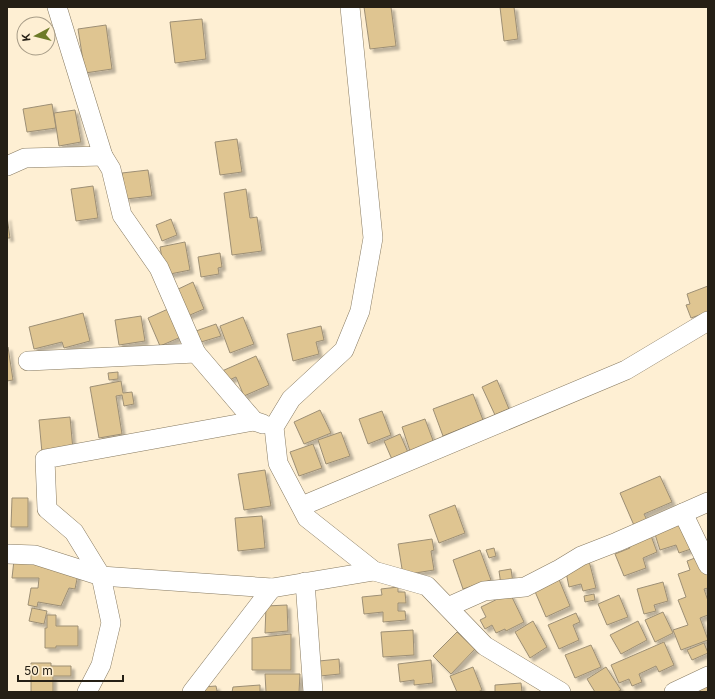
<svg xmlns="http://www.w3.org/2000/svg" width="715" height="699" viewBox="0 0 715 699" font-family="Inter,sans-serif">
<defs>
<filter id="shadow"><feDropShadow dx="3.5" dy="3.5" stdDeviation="1" flood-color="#0004"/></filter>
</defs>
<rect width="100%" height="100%" fill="#feefd3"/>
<g fill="#dfc591" stroke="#9d8f75" filter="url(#shadow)">
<polygon points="364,7 391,7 396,46 370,49"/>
<polygon points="500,7 514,7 518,39 504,41"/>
<polygon points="202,19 206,59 175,63 170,22"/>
<polygon points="106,25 112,69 85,73 78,29"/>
<polygon points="52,104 56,128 27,132 23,109"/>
<polygon points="75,110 81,142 59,146 54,113"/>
<polygon points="237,139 242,172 220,175 215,142"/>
<polygon points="148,170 152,196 126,199 122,173"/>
<polygon points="93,186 98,218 76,221 71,189"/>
<polygon points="246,189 250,218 257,217 262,251 232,255 224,193"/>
<polygon points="7,217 10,238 7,238"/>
<polygon points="171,219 177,235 162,241 156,225"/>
<polygon points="185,242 190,270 165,275 160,247"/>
<polygon points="220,253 222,267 218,268 219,274 201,277 198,257"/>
<polygon points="193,282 204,309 183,318 172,292"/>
<polygon points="708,286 708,312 691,318 686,305 690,304 687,294"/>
<polygon points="168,309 181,337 160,346 148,318"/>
<polygon points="83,313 90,341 64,348 62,342 34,349 29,327"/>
<polygon points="141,316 145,341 119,345 115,320"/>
<polygon points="243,317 254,344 230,353 220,326"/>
<polygon points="216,324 221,336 201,342 196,331"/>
<polygon points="321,326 324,340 316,342 319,354 293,361 287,334"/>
<polygon points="7,347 8,347 13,380 7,381"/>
<polygon points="256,356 269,385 244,396 236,377 227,381 222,371"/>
<polygon points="118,372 118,379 109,380 108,373"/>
<polygon points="497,380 509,409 495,415 482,387"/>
<polygon points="121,381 123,393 132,392 134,404 124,406 122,395 116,396 122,434 99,438 90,387"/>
<polygon points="473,394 483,420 443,436 433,409"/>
<polygon points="320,410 331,433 304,444 294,422"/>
<polygon points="382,411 391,435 368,444 359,419"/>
<polygon points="70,417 73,450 42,453 39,420"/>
<polygon points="425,419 434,443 410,451 402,427"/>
<polygon points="341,432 350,456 326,464 318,440"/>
<polygon points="400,434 410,457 394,464 384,441"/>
<polygon points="313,444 322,468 299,476 290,452"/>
<polygon points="265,470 271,506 244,510 238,474"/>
<polygon points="660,476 672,502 644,514 649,524 636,530 620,493"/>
<polygon points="12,498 28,498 28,527 11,527"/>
<polygon points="455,505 465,533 439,543 429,515"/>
<polygon points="262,516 265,548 238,551 235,518"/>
<polygon points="682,519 691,549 679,553 676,545 660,550 653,528"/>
<polygon points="650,533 657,552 643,558 646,568 624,576 615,554 630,548 627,541"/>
<polygon points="432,539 434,550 431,551 434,570 403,575 398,544"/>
<polygon points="494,548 496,556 489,558 486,550"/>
<polygon points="480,550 491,580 463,589 453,560"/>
<polygon points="703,555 708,569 708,588 704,589 708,601 708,615 700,618 708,640 681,650 673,630 688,625 678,600 686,597 678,574 690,570 687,561"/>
<polygon points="14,560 78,574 75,589 69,588 61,606 38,602 37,607 28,605 31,588 38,588 39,578 12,578"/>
<polygon points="589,561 596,588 583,591 581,584 569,587 565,567"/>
<polygon points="511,569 513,583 501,585 499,571"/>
<polygon points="558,577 570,606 546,617 533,587"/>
<polygon points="663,582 668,601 654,605 656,611 644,614 637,589"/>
<polygon points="398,587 398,592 405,592 406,603 398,603 398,611 405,611 406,620 383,622 383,612 364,614 362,597 382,595 381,589"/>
<polygon points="510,593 524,622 506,631 505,629 496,633 492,625 485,629 480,620 486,617 481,607"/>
<polygon points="594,594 595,600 585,602 584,596"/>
<polygon points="619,595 628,617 607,625 598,604"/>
<polygon points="287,605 288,631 265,633 266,606"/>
<polygon points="32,608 47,611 44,624 29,621"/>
<polygon points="663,612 673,633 655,642 645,620"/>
<polygon points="576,613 580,622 573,625 579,640 559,649 548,625"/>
<polygon points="47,615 56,615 56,626 78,626 78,646 56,646 56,648 45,648 45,628 47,628"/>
<polygon points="533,621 547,647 530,658 515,632"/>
<polygon points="638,621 647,640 621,654 610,635"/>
<polygon points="413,630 414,655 383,657 381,632"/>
<polygon points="457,632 475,649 451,674 433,656"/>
<polygon points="291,634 291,670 252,670 252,638"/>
<polygon points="664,642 674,665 659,672 656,666 639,674 642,682 632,686 629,679 619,683 611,665"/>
<polygon points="704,643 708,653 692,660 687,650"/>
<polygon points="591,645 601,667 575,678 565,655"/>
<polygon points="339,659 340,674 320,676 319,661"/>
<polygon points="431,660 433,683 414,685 414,680 400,682 398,664"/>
<polygon points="31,663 51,663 51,666 71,666 71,676 53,676 53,692 31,692"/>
<polygon points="473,667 482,690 478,692 457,692 450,676"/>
<polygon points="606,667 621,690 617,692 595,692 587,679"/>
<polygon points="265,674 300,674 299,692 266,692"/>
<polygon points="521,683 522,692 495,692 495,685"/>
<polygon points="708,683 708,692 691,692"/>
<polygon points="260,685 260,692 232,692 233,687"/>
<polygon points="216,686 217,691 225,692 203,692 203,687"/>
</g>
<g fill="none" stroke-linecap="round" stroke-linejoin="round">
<g stroke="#877a61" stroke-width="20">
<g id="minor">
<polyline points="350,7 373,238 360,311 344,350 291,399 274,427 278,463 307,518 374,571 427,586 485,646 561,692"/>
<polyline points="103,156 111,169 122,215 159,268 196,353 254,421 263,424"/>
<polyline points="7,166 25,158 103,156 57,7"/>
<polyline points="28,361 196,353"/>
<polyline points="302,506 626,370 708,321"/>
<polyline points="683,513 708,565"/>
<polyline points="7,554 35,555 101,576 272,588 374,571"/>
<polyline points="305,582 313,692"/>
<polyline points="448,607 484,591 525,587 558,570 581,556 617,542 708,502"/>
<polyline points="87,692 101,665 111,623 101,576 74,532 47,509 45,459 254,421"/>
<polyline points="192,692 272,588"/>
<polyline points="674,692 708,676"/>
</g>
</g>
<use href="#minor" stroke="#fff" stroke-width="19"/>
</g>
<rect width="715" height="699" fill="none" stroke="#251f15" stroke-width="16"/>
<g transform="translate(36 36) rotate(263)"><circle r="19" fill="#feefd3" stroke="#a79c87"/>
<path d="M0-3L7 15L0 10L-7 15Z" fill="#6d7b28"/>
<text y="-6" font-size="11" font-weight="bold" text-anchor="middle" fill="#251f15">K</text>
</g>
<path d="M18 675v6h105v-6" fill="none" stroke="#251f15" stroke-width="2"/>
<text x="24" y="675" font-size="12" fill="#251f15" stroke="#feefd3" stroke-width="3" paint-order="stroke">50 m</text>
</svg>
